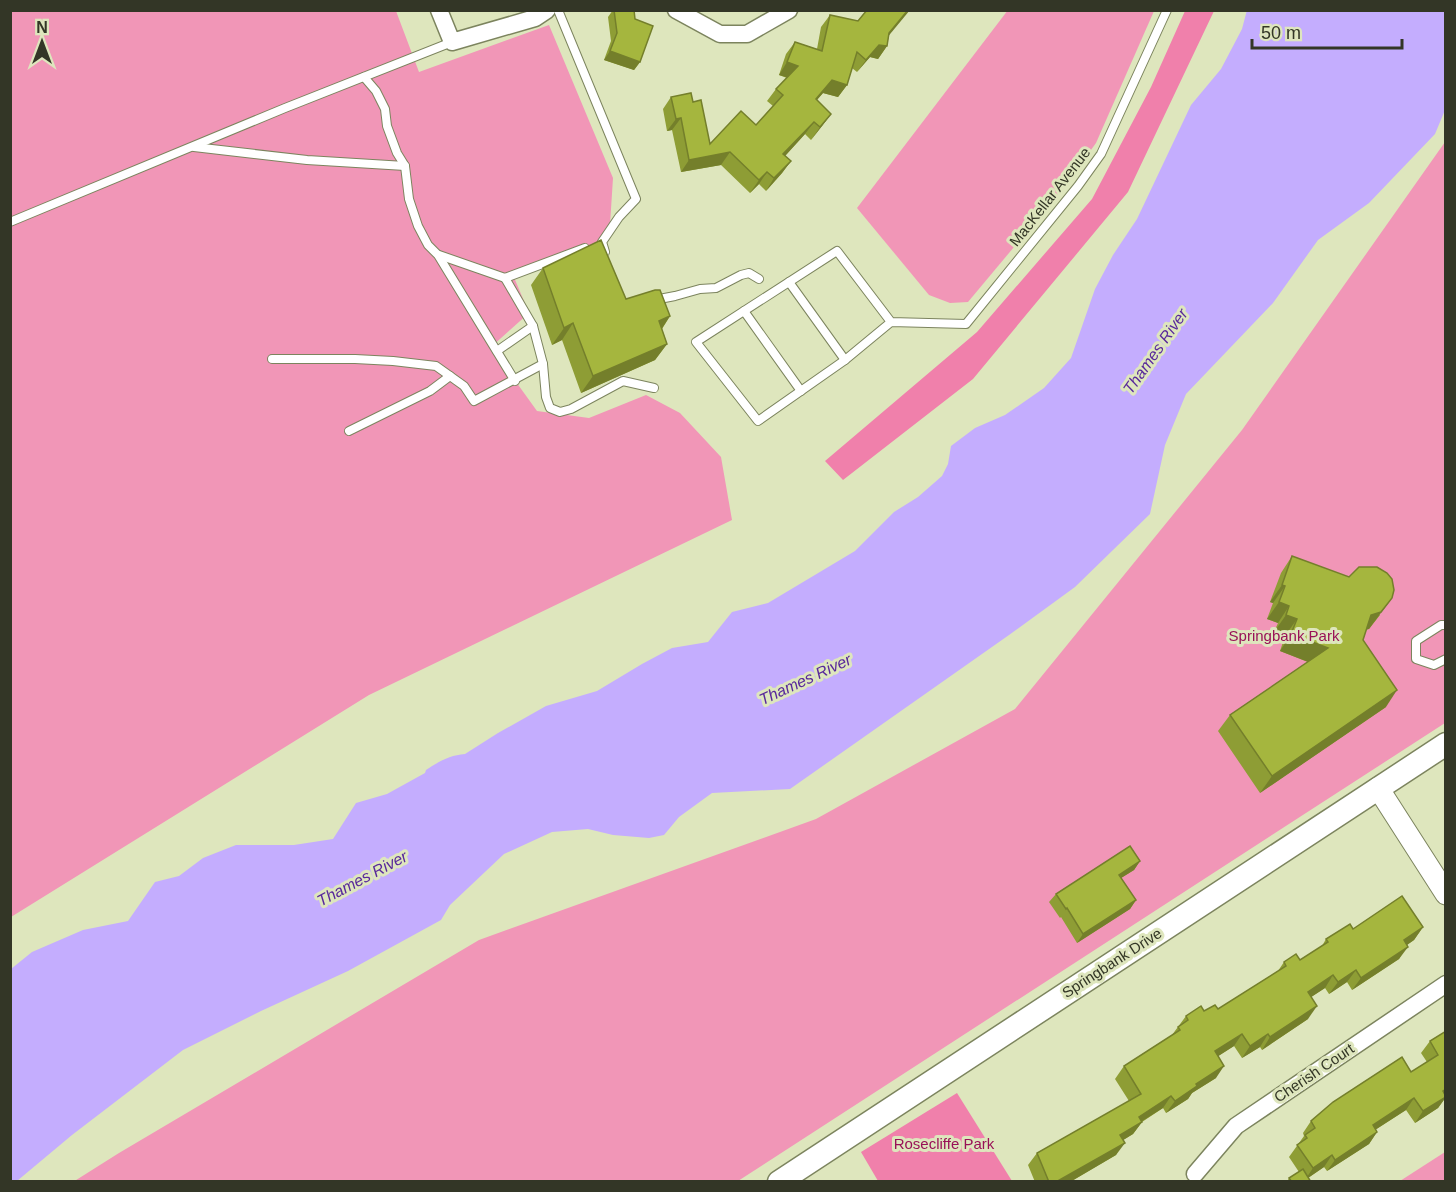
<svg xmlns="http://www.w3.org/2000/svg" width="1456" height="1192" viewBox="0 0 1456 1192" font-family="Helvetica,sans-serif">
<rect width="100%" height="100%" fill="#dee6bd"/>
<g fill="#f196b7">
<polygon points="1008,10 1154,11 1096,143 1065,186 968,302 950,303 929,295 857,208"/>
<polygon points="11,11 396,11 419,72 549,25 613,178 609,240 558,263 513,275 529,313 491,347 537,411 589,418 646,395 680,413 721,457 732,520 369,695 11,917"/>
<polygon points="1445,142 1445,723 738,1181 73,1182 119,1153 479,940 816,819 1015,709 1242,430"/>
<polygon points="1445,1152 1445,1181 1400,1181"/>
</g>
<g fill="#f080ab">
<polygon points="1185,11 1214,11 1128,192 973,379 843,480 825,461 977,332 1092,199 1151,87"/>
<polygon points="957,1093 1012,1181 878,1181 861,1152"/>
</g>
<path fill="#c4adfe" d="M1247 10 1445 11V110L1435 134 1369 203 1318 240 1273 303 1186 394 1165 445 1150 514 1075 587 1009 635 790 789 712 793 679 817 664 835 649 838 613 835 588 829 552 832 504 854 450 905 441 920 348 971 261 1011 183 1050 72 1135 17 1181H11V969L32 952 83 930 128 921 155 882 179 876 203 858 236 845H294L333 839 356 803 387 794 425 773 426 770C438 762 450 755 465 754L498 733 546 706 597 691 642 664 672 648 708 642 732 612 768 603 855 551 894 512 918 497 942 476 948 464 951 446 975 428 1005 415 1044 388 1071 358 1095 289 1113 255 1137 219 1191 105 1221 69 1242 29Z"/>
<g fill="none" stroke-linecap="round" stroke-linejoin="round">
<g stroke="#7c845e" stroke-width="10">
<g id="service">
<polyline points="558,10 636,199 619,217 602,242 605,252"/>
<polyline points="364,77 376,91 385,109 387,126 397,153 405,166 409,199 418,226 428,245 438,255 515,381"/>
<polyline points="194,147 307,160 405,166"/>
<polyline points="10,222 285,108 452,42"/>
<polyline points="439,255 505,278 585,248"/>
<polyline points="789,282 845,360"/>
<polyline points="654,300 675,296 700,289 716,288 741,275 749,273 759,279"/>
<polyline points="744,311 801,391"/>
<polyline points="891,322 845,360 758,421 696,342 837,251 891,322 966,324 1078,186 1101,154 1167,10"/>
<polyline points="497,351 533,326 505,278"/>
<polyline points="272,359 355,359 393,361 436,366 464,386 474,401 543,364 533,326"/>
<polyline points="543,364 546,397 550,408 560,412 571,409 623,381 654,388"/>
<polyline points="349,431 430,391 450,376"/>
<polyline points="1446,625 1441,625 1416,641 1416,659 1434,665 1446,659"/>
</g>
</g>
<g stroke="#7c845e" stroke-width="19">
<g id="minor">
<polyline points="439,10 452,42 535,18 547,10"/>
<polyline points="676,10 720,34 747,34 789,10"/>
<polyline points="1195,1174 1236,1126 1446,984"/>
</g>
</g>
<g stroke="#7c845e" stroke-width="23">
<polyline id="tertiary" points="1378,788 1446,894"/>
</g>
<g stroke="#7c845e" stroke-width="25">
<polyline id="secondary" points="779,1182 1446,744"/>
</g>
<use href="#service" stroke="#fff" stroke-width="8"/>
<use href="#minor" stroke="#fff" stroke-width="16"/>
<use href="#tertiary" stroke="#fff" stroke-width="21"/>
<use href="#secondary" stroke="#fff" stroke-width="22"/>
</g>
<g fill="#8e9d35">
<polygon points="613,10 634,10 640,62 634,70 604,60 611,41 608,17"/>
<polygon points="830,15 889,35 887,46 878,59 870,57 857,72 852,68 847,85 838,97 823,93 817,100 831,114 822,126 811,140 805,134 785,156 791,161 782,173 766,191 759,184 750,193 721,165 681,172 672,130 667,131 663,109 671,97 693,102 710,144 756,125 773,106 767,101 776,89 787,78 779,75 786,54 795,42 817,49 821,27"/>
<polygon points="543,268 670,316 662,329 667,344 655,360 581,393 562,340 552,345 531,285"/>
<polygon points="1292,556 1380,615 1369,629 1366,629 1363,640 1386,707 1260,793 1218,731 1230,715 1308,662 1280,651 1285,636 1274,632 1278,623 1267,619 1273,603 1270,602 1281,573"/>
<polygon points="1140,861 1134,870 1121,878 1136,900 1130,909 1077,943 1061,917 1060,918 1049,902 1056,894"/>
<polygon points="1423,927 1414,940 1407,945 1399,959 1352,990 1347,982 1329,994 1325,988 1311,997 1308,1019 1262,1050 1260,1047 1242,1058 1234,1046 1218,1056 1216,1078 1192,1093 1188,1099 1166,1113 1163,1108 1142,1122 1133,1134 1123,1140 1116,1155 1070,1182 1035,1182 1028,1165 1037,1153 1129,1101 1115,1079 1124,1066 1172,1035 1186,1016 1204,1011 1218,1009 1278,971 1284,962 1300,960 1322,946 1326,939 1353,929"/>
<polygon points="1446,1031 1446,1097 1438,1108 1415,1123 1406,1110 1375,1130 1377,1132 1369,1144 1327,1171 1324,1167 1308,1178 1311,1182 1287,1182 1289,1178 1299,1172 1289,1157 1304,1136 1303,1133 1311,1121 1411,1072 1427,1062 1421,1053 1430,1041"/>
</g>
<g fill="#747f2b">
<polygon points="908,10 910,10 881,45 889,33"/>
<polygon points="879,45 887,46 878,59 870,57 857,72 866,60"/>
<polygon points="610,51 640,62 634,70 604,60"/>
<polygon points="787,62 798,66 789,78 779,75"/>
<polygon points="832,80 847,85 838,97 823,93 807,111 816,99"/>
<polygon points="831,114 822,126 811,140 820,127"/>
<polygon points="681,118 672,130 667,131 676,119"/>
<polygon points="814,122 805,134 775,167 783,154"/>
<polygon points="730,152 721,165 681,172 689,160"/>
<polygon points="791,161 782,173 766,191 774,178"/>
<polygon points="767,172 759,184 750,193 759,180"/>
<polygon points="670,316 659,333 659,321"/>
<polygon points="573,323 562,340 552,345 564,328"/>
<polygon points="667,344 655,360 581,393 593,376"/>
<polygon points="1282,585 1285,586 1273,603 1270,602"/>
<polygon points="1392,598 1369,629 1359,632 1371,615"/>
<polygon points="1279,602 1289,606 1278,623 1267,619"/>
<polygon points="1286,615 1297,619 1285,636 1274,632"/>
<polygon points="1291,634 1328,648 1316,665 1280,651"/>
<polygon points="1397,690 1386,707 1260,793 1272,776"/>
<polygon points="1140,861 1134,870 1113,883 1119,875"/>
<polygon points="1136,900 1130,909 1077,943 1083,934"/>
<polygon points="1423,927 1414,940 1395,953 1404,940"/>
<polygon points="1408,947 1399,959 1352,990 1361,978"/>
<polygon points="1356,970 1347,982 1329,994 1338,982"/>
<polygon points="1333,975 1325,988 1299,1005 1308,992"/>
<polygon points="1317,1006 1308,1019 1262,1050 1270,1037"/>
<polygon points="1242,1034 1234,1046 1206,1064 1215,1051"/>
<polygon points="1268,1034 1260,1047 1242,1058 1250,1046"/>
<polygon points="1224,1066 1216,1078 1192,1093 1188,1099 1166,1113 1175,1101 1196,1084"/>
<polygon points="1171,1096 1163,1108 1136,1125 1142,1122 1133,1134 1112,1147 1120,1135 1139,1117"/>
<polygon points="1446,1097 1438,1108 1415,1123 1423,1111"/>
<polygon points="1414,1098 1406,1110 1364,1137 1373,1125"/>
<polygon points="1377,1132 1369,1144 1327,1171 1335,1160"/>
<polygon points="1125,1143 1116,1155 1070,1182 1056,1182"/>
<polygon points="1332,1155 1324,1167 1305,1180 1313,1168"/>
</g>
<g fill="#a5b63e" stroke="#747f2b" stroke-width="1.5">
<polygon points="614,10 634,10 635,19 653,26 640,62 610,51 617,33"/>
<polygon points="867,10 908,10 889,33 887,46 879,45 866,60 857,52 847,85 832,80 816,99 831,114 820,127 814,122 783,154 791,161 774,178 767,172 759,180 730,152 689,160 681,118 676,119 671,97 691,93 693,102 701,100 710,144 741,111 756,125 783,95 776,89 798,66 787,62 795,42 822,51 830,15 858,21"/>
<polygon points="601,240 626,299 655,290 660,290 670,316 659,321 667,344 593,376 573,323 564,328 543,268"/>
<polygon points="1292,556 1349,577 1359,567 1377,567 1387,573 1392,579 1394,590 1392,598 1381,612 1371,615 1363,640 1397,690 1272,776 1230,715 1328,648 1291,634 1297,619 1286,615 1289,606 1279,602 1285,586 1282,585"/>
<polygon points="1130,846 1140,861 1119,875 1136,900 1083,934 1067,908 1066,909 1056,894"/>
<polygon points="1402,896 1423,927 1404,940 1408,947 1361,978 1356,970 1338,982 1333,975 1308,992 1317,1006 1270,1037 1268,1034 1250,1046 1242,1034 1215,1051 1224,1066 1196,1084 1197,1086 1175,1101 1171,1096 1139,1117 1142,1122 1120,1135 1125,1143 1056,1182 1049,1182 1037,1153 1141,1094 1124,1066 1180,1030 1178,1027 1188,1020 1186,1016 1201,1006 1204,1011 1215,1005 1218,1009 1286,966 1284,962 1296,954 1300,960 1328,942 1326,939 1350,924 1353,929"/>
<polygon points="1446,1031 1446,1089 1443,1091 1446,1097 1423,1111 1414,1098 1373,1125 1377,1132 1335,1160 1332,1155 1313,1168 1297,1145 1307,1138 1305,1135 1315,1128 1311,1121 1333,1102 1402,1057 1411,1072 1438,1055 1430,1041"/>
<polygon points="1303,1169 1311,1182 1292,1182 1289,1178"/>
</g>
<g text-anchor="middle" stroke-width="6" stroke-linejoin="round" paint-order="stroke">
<g font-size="15" fill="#333626" stroke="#dee6bd">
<text transform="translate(1050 197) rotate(-52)" y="5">MacKellar Avenue</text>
<text transform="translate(1112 963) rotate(-33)" y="5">Springbank Drive</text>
<text transform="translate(1314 1073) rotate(-34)" y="5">Cherish Court</text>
</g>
<g font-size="15" fill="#991157" stroke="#dee6bd">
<text x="1284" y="641">Springbank Park</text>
<text x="944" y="1149">Rosecliffe Park</text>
</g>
<g font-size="16" font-style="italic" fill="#58289b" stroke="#dee6bd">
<text transform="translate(1155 351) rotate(-55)" y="6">Thames River</text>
<text transform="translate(805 679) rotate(-25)" y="6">Thames River</text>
<text transform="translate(362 878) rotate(-28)" y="6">Thames River</text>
</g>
</g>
<rect width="1456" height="1192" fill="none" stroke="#333626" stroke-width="24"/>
<g transform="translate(42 42)" stroke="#dee6bd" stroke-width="4.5" paint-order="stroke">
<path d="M0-4.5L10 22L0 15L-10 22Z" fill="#333626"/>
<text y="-9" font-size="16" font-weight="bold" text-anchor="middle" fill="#333626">N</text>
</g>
<path d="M1252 39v9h150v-9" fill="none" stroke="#333626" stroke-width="3"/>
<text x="1261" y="39" font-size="18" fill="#333626" stroke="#dee6bd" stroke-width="4.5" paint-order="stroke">50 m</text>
</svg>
